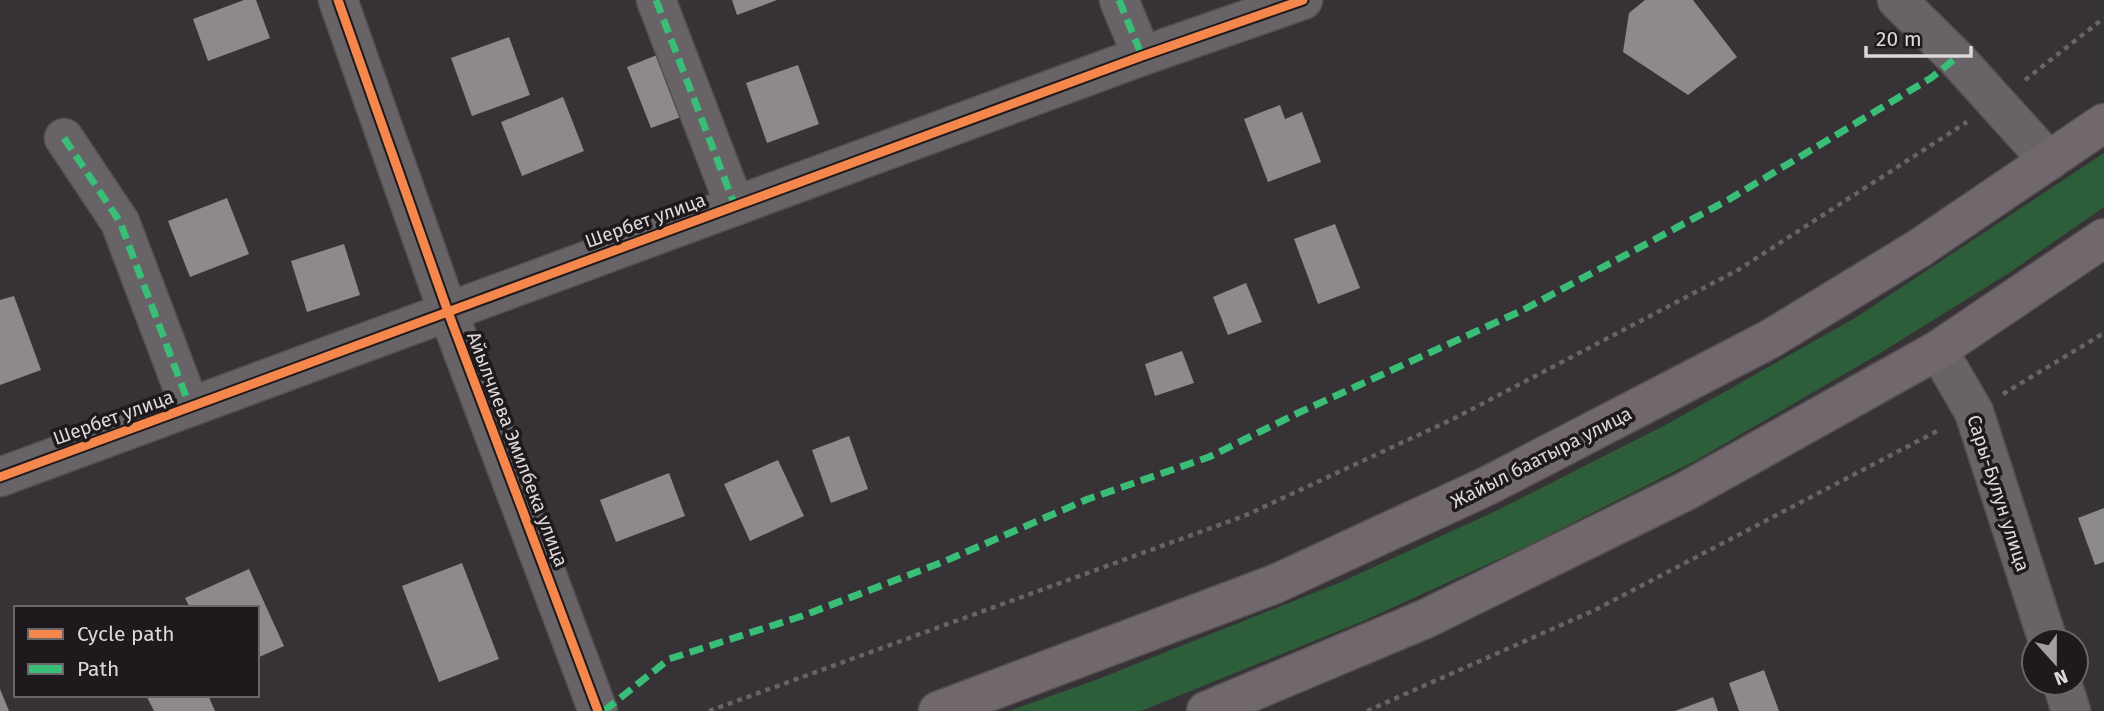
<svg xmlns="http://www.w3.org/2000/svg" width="2104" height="711" viewBox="0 0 2104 711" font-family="'Fira Sans',sans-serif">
<rect width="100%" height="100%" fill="#373235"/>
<polygon fill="#2d5e3a" points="2104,153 2104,207 2009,273 1877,355 1695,461 1519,550 1361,622 1141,711 1009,711 1101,678 1341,582 1500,509 1671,422 1855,318"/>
<g fill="#8e8a8c">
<polygon points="244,0 256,0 270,38 208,61 193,19"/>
<polygon points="732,0 777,0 737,15"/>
<polygon points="1645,0 1693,0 1737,57 1688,95 1623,52 1629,13"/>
<polygon points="509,37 530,95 472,116 451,58"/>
<polygon points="657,55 681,117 651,128 627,67"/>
<polygon points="798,65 819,124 767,143 746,83"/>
<polygon points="563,97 584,151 522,176 501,122"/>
<polygon points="1280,105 1285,119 1302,112 1321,162 1268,182 1244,119"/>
<polygon points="227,198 249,254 190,277 168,221"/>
<polygon points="1335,224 1360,288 1318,304 1294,239"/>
<polygon points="344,244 360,295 307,312 291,261"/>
<polygon points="1246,283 1262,322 1228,335 1213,297"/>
<polygon points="14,296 41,370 0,385 0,300"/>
<polygon points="1182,351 1194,383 1155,396 1145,364"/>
<polygon points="849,436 868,489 831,503 812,450"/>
<polygon points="778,460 804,516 750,541 724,484"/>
<polygon points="669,473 685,516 616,542 600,500"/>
<polygon points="2104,508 2104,562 2095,565 2078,518"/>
<polygon points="462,563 499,659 439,682 402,586"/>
<polygon points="249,569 284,646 257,658 257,608 190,608 185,598"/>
<polygon points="1764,670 1779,711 1739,711 1729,683"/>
<polygon points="0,689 9,711 0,711"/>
<polygon points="146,695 208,695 215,711 154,711"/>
<polygon points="1713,697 1718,711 1675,711"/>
</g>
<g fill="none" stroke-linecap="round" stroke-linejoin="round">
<g stroke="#545052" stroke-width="41">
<g id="street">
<polyline points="338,0 448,312 598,711"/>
<polyline points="656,0 735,206"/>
<polyline points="1119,0 1142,56"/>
<polyline points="1897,0 1956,58 2049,161"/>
<polyline points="64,138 120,222 190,407"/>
<polyline points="1938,350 1974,412 2048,641"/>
<polyline points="0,477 1142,56 1303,0"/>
<polyline points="2062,683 2071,711"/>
</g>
</g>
<g stroke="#545052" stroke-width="41">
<g id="primary">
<polyline points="938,711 1275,584 1487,486 1770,339 1918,249 2104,123"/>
<polyline points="1206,711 1425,619 1686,491 1938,350 2104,238"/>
</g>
</g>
<g stroke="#686466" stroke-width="4.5" stroke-dasharray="5 5" stroke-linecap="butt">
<polyline points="2025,80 2104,18"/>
<polyline points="2003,394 2104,333"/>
<polyline points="709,711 1244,516 1455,418 1738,270 1967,122"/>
<polyline points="1367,711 1595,610 1941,429"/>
</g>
<use href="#street" stroke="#676366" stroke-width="38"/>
<use href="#primary" stroke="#71686d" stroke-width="38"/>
<g stroke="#3abd76" stroke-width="7" stroke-dasharray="14 7" stroke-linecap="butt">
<polyline points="656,0 735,206"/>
<polyline points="1119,0 1142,56"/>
<polyline points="64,138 120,222 190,407"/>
<polyline points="604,711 669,659 802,616 943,562 1088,499 1209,457 1298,413 1523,310 1728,200 1931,78 1956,58"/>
</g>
<g stroke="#1e191c" stroke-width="13">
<g id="cycleway">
<polyline points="338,0 448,312 598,711"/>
<polyline points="0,477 1142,56 1303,0"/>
</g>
</g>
<use href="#cycleway" stroke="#f5874c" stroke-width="9"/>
</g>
<g text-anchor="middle" stroke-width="7" stroke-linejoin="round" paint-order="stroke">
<g font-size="19" fill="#ded8db" stroke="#1e191c">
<text transform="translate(645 220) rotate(-20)" y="7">Шербет улица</text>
<text transform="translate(113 417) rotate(-20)" y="7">Шербет улица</text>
<text transform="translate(518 449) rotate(69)" y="7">Айылчиева Эмилбека улица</text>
<text transform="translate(1541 457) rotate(-27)" y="7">Жайыл баатыра улица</text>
<text transform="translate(1999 493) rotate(72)" y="7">Сары-Булун улица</text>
</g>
</g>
<rect x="14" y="606" width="245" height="91" fill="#1e191c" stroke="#6b6568" stroke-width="2"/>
<rect x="28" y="629" width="35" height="10" fill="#f5874c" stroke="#6b6568" stroke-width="2"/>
<text x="77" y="641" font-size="21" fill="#ded8db">Cycle path</text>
<rect x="28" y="664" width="35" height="10" fill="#3abd76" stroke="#6b6568" stroke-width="2"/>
<text x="77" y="676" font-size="21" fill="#ded8db">Path</text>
<g transform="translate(2055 662) rotate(159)"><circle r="33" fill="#1e191c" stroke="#6b6568" stroke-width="2"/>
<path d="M0-5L12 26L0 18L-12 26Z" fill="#a49ea1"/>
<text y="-10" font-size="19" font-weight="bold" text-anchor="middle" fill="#ded8db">N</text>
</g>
<path d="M1866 46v10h105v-10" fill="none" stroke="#ded8db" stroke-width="3.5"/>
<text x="1876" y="46" font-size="21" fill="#ded8db" stroke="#1e191c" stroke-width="5" paint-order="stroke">20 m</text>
</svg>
